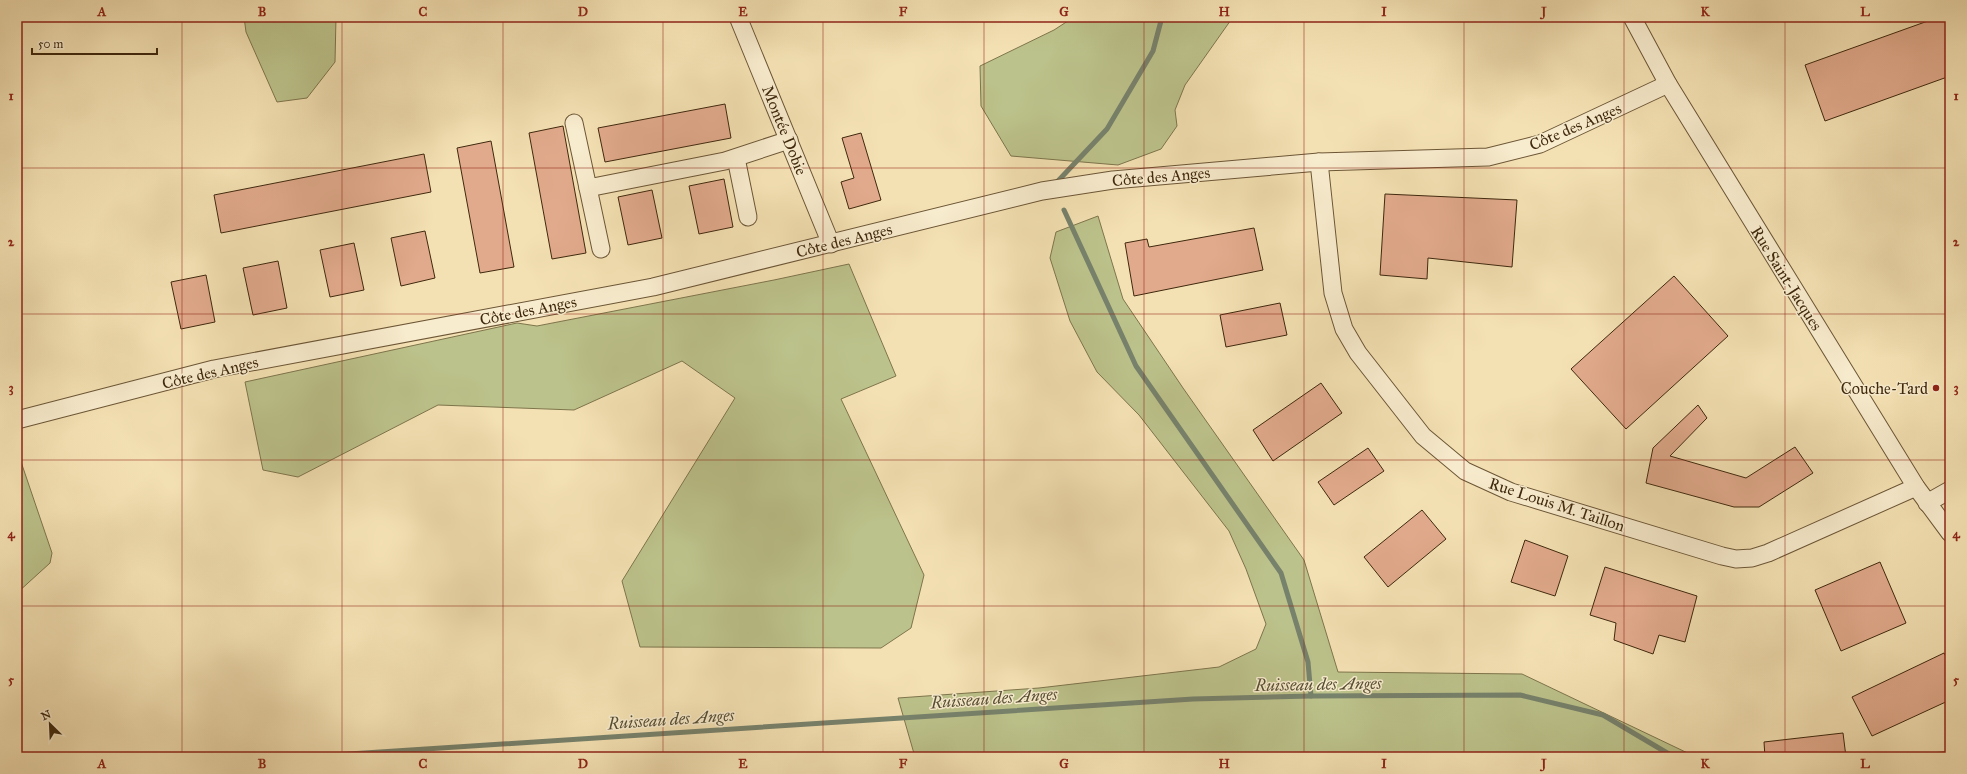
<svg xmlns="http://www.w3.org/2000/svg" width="1967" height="774" viewBox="0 0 1967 774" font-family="'IM FELL Great Primer',serif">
<rect width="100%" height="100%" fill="#f4e1b3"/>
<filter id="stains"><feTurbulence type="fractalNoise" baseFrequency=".005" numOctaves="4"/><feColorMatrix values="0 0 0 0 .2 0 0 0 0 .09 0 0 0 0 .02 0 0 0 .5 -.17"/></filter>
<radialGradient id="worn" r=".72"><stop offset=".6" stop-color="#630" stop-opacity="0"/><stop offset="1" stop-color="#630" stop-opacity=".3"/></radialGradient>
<g fill="#bcc28b" stroke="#7e754c">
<polygon points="244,17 336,17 335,62 307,98 277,102 246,32"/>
<polygon points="1074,17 1233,17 1185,85 1175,110 1177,126 1161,149 1118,165 1011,156 981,106 980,66 1054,30"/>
<polygon points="1098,216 1123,299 1183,388 1304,560 1338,672 1522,674 1696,757 915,757 898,698 1039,688 1219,667 1256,649 1266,624 1246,569 1229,531 1139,415 1097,372 1070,321 1050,258 1056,232"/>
<polygon points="849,264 896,376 841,399 924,575 911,628 881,648 640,647 622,581 735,398 682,361 574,410 438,405 298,477 263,470 245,382 517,323 537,326 774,280"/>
<polygon points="17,450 52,553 50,563 17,593"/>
<polygon points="1950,751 1950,757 1897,757"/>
</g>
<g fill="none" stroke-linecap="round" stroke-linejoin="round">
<g stroke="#77826c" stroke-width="5">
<polyline points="1057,182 1107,129 1153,51 1162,17"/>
<polyline points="1064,210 1136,366 1281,573 1308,662 1311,696"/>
<polyline points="303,757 1193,699 1311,696 1520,695 1603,715 1674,757"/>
</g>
</g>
<g fill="#e1aa8c" stroke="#3f280d">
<polygon points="1939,17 1950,17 1950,76 1825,121 1805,65"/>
<polygon points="725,104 731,138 605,162 598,128"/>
<polygon points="563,126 586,253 552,259 529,133"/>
<polygon points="861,133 881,200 849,209 841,182 854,178 842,138"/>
<polygon points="491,141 514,267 480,273 457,148"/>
<polygon points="424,154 431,192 221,233 214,195"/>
<polygon points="724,179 733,227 699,234 689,186"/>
<polygon points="652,190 662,238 628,245 618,197"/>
<polygon points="1385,194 1517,200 1512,267 1428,258 1427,279 1380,275"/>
<polygon points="1254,228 1263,270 1134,296 1125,243 1147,239 1149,247"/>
<polygon points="425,231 435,278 401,286 391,238"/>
<polygon points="354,243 364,290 330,297 320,250"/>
<polygon points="278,261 287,308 253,315 243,268"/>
<polygon points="206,275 215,322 181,329 171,282"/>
<polygon points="1674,276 1728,336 1626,429 1571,369"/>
<polygon points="1280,303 1287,335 1226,347 1220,315"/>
<polygon points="1321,383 1342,413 1273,461 1253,430"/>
<polygon points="1698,405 1707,418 1670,456 1746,478 1795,447 1813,473 1759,507 1734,507 1646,483 1653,448"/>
<polygon points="1368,448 1384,471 1334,505 1318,482"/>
<polygon points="1422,510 1446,539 1388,587 1364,557"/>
<polygon points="1525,540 1568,556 1555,596 1511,582"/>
<polygon points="1880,562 1906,623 1841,651 1815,590"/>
<polygon points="1605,567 1697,596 1685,642 1659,635 1653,654 1614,640 1616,623 1590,615"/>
<polygon points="1944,653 1950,664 1950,700 1872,736 1852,697"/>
<polygon points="1843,733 1846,757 1765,757 1764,742"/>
</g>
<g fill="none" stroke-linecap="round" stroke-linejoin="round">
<g stroke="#6c5636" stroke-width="19">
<g id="minor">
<polyline points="738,17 831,244"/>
<polyline points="1632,17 1668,84 1916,487 1950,533"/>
<polyline points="574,123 588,188 725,161 789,140"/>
<polyline points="736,158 748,217"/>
<polyline points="1319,162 1333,293 1344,329 1358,353 1423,436 1465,471 1511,492 1722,556 1736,559 1752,558 1768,553 1916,487"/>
<polyline points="588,188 601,249"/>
<polyline points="17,420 214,369 653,287 1042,191 1113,180 1319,162 1488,157 1540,144 1668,84"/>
<polyline points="1927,503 1950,490"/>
</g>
</g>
<use href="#minor" stroke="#f8ecce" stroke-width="17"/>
</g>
<path fill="none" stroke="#8f2418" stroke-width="1" stroke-opacity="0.55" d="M182 17V757M342 17V757M503 17V757M663 17V757M823 17V757M984 17V757M1144 17V757M1304 17V757M1464 17V757M1624 17V757M1785 17V757M17 168H1950M17 314H1950M17 460H1950M17 606H1950"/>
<circle fill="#8f2418" stroke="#f8ecce" stroke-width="1.5" cx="1936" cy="388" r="4"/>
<g text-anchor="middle" stroke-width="3" stroke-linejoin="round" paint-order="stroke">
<g font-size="16" fill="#3f280d" stroke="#f8ecce">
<text transform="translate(1575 126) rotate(-23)" y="6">Côte des Anges</text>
<text transform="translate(785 130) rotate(68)" y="6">Montée Dobie</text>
<text transform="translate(1161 176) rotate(-5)" y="6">Côte des Anges</text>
<text transform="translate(844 240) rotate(-14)" y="6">Côte des Anges</text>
<text transform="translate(1787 278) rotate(58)" y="6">Rue Saint-Jacques</text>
<text transform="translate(528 310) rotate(-11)" y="6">Côte des Anges</text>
<text transform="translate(210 372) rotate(-13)" y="6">Côte des Anges</text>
<text transform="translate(1557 504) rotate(18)" y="6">Rue Louis M. Taillon</text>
</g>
<g font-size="16" fill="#3f280d" stroke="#f8ecce" text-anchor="end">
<text x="1928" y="394">Couche-Tard</text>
</g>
<g font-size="17" font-style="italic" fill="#564e34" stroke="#f8ecce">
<text transform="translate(1318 684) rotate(-1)" y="6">Ruisseau des Anges</text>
<text transform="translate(994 698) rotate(-4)" y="6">Ruisseau des Anges</text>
<text transform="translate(671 719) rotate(-4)" y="6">Ruisseau des Anges</text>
</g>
</g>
<rect width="1967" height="774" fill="none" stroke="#f4e1b3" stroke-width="44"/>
<g transform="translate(50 724) rotate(336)" stroke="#f8ecce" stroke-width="3" paint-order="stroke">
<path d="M0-3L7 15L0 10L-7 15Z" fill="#3f280d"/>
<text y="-6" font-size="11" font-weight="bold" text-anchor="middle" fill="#3f280d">N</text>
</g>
<path d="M32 48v6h125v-6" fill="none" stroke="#3f280d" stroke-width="2"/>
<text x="38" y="48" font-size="12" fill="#3f280d" stroke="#f8ecce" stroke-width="3" paint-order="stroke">50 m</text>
<rect x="22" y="22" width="1923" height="730" fill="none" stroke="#8f2418" stroke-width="1.5"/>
<g font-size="13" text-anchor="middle" font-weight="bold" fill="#8f2418">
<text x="102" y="16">A</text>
<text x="262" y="16">B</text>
<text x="423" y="16">C</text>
<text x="583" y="16">D</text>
<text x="743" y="16">E</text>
<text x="903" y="16">F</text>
<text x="1064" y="16">G</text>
<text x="1224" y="16">H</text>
<text x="1384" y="16">I</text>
<text x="1544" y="16">J</text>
<text x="1705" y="16">K</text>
<text x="1865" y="16">L</text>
<text x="11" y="100">1</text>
<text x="1956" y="100">1</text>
<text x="11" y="246">2</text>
<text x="1956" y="246">2</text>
<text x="11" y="392">3</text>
<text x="1956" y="392">3</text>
<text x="11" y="538">4</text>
<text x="1956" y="538">4</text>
<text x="11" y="684">5</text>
<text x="1956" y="684">5</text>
<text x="102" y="768">A</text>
<text x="262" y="768">B</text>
<text x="423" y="768">C</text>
<text x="583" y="768">D</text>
<text x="743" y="768">E</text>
<text x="903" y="768">F</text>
<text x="1064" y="768">G</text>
<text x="1224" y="768">H</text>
<text x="1384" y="768">I</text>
<text x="1544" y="768">J</text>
<text x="1705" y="768">K</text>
<text x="1865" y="768">L</text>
</g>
<rect width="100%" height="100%" filter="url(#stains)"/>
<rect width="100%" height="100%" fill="url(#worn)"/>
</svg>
